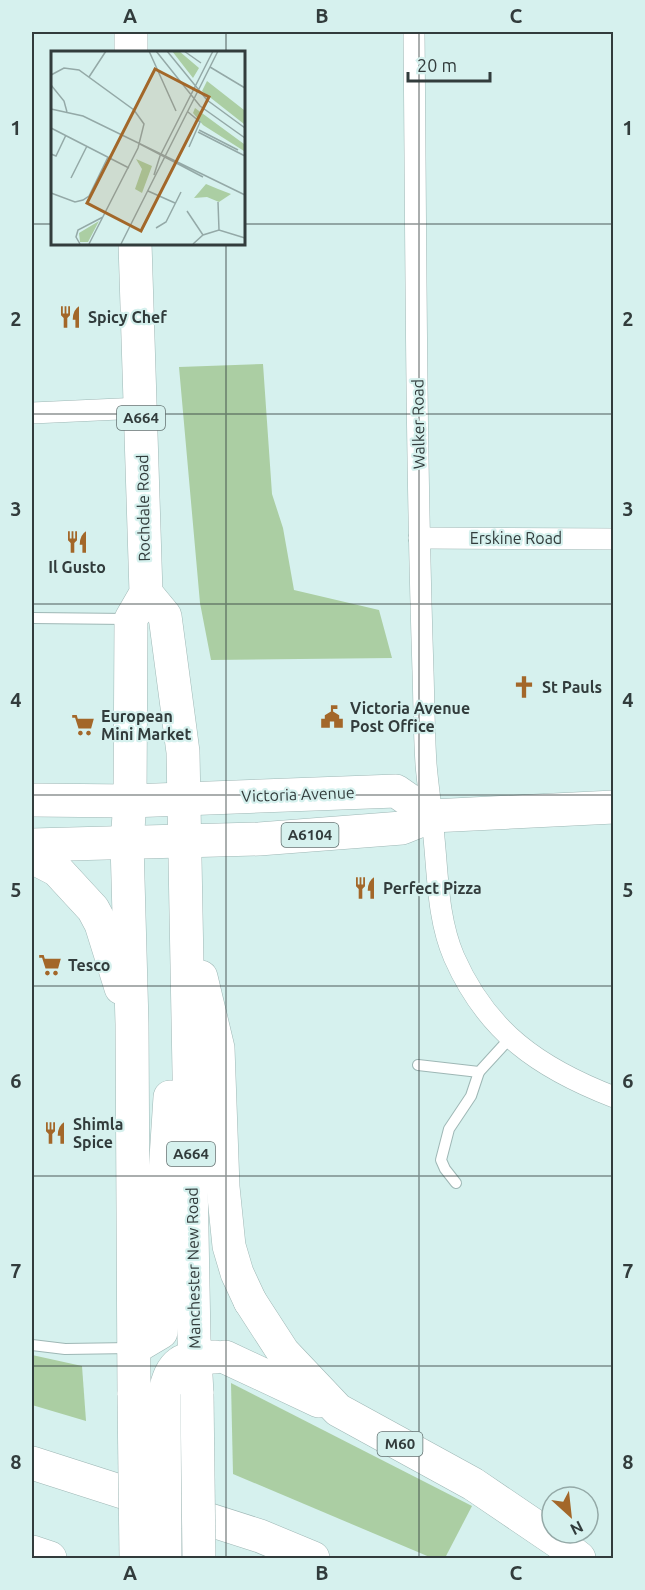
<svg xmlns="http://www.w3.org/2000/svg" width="645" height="1590" viewBox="0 0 645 1590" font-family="Ubuntu,sans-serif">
<rect width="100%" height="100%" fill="#d6f1ee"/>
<g fill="#abcea3">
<polygon points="263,364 272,494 283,528 294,590 379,610 392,658 211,660 200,603 179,367"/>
<polygon points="32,1355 82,1366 86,1421 32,1405"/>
<polygon points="231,1383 472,1506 445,1558 432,1558 233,1474"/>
</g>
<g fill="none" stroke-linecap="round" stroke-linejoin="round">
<g stroke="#9eb7b5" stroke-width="12">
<g id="service">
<polyline points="32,618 128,619"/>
<polyline points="418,1065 479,1072 510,1038"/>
<polyline points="456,1183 445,1169 441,1160 449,1129 471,1096 479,1072"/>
<polyline points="32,1345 65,1349 131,1348"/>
</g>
</g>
<g stroke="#9eb7b5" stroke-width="22">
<g id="minor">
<path d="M414 32C416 245 416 458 423 671 424 702 424 733 426 764 428 788 432 813 434 838 438 878 438 920 454 957 487 1032 539 1068 614 1097"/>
<polyline points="32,413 141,408"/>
<polyline points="419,538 614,539"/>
</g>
</g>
<g stroke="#9eb7b5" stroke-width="34">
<g id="primary">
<polyline points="131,32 131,52"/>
<polyline points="146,593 165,616 183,752 194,1339 197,1394"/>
<polyline points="32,800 130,801 396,791 432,816"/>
<polyline points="32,845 259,839 402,828 432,816 614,807"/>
<polyline points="32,857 57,870 93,909 101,924 121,988"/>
<polyline points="201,977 218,1048 223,1187 229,1246 237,1273 250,1301"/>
<polyline points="134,1348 161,1332 163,1314 161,1234 170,1097"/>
<polyline points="134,1395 132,1024 127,843 130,801 131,619 146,593 135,243"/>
<path d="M164 1395C172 1361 180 1357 215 1357"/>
</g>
</g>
<g stroke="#9eb7b5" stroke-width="34">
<g id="motorway">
<polyline points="250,1301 283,1352 338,1410 473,1484 560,1543 579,1558"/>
<polyline points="225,1357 319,1401"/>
<polyline points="32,1463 260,1536 313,1558"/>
<polyline points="32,1552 50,1558"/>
</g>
</g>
<use href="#service" stroke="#fff" stroke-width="10"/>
<use href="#minor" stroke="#fff" stroke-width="21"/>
<use href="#primary" stroke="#fff" stroke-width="33"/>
<use href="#motorway" stroke="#fff" stroke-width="33"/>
<g stroke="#9eb7b5" stroke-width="34" stroke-linecap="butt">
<g id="primary-bridge">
<polyline points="197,1394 199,1558"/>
<polyline points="134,1395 136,1558"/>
<polyline points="164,1395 165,1558"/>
</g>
</g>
<use href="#primary-bridge" stroke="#fff" stroke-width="33"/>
</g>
<path fill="none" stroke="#323c3c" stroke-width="1.5" stroke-opacity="0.55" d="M226 32V52M419 32V1558M32 224H52M243 224H614M226 243V1558M32 414H614M32 604H614M32 795H614M32 986H614M32 1176H614M32 1366H614"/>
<defs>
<g id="restaurant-bare" transform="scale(1.8)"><path d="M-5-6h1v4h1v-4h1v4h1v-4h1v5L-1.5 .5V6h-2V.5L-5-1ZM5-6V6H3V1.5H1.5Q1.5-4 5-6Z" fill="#a36729" stroke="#d6f1ee" stroke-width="2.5" paint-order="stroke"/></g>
<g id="church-bare" transform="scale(1.8)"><path d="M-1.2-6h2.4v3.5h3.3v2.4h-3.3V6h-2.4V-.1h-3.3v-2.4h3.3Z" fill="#a36729" stroke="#d6f1ee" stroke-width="2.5" paint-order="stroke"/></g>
<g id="civic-bare" transform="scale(1.8)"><path d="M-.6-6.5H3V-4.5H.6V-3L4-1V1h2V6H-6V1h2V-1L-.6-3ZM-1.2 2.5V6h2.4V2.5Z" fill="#a36729" stroke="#d6f1ee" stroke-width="2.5" paint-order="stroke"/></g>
<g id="supermarket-bare" transform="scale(1.8)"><path d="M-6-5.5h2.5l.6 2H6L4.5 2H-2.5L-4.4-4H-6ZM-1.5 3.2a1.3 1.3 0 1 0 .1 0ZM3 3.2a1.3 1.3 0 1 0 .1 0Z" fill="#a36729" stroke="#d6f1ee" stroke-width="2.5" paint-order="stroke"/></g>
</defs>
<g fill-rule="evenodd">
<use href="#restaurant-bare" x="70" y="317"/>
<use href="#restaurant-bare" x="77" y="542"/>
<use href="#church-bare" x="524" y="687"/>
<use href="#civic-bare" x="332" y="717"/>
<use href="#supermarket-bare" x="83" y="725"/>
<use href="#restaurant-bare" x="365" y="888"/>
<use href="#supermarket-bare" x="50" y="965"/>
<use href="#restaurant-bare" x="55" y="1133"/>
</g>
<g text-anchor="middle" stroke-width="4.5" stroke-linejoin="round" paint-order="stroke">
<g fill="#d6f1ee" stroke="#637271" stroke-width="1.5">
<rect x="117" y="406" width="48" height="24" rx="4.5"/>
<rect x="281.5" y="823" width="57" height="24" rx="4.5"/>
<rect x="167" y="1142" width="48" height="24" rx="4.5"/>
<rect x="377.5" y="1432" width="45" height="24" rx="4.5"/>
</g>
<g font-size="15" font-weight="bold" fill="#323c3c">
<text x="141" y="423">A664</text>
<text x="310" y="840">A6104</text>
<text x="191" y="1159">A664</text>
<text x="400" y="1449">M60</text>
</g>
<g font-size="16" font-weight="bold" fill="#323c3c" stroke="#d6f1ee" text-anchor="start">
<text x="88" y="323">Spicy Chef</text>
<text x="77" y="573" text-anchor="middle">Il Gusto</text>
<text x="542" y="693">St Pauls</text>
<text x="350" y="714">Victoria Avenue<tspan x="350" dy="18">Post Office</tspan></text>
<text x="101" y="722">European<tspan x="101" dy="18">Mini Market</tspan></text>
<text x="383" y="894">Perfect Pizza</text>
<text x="68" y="971">Tesco</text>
<text x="73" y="1130">Shimla<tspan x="73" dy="18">Spice</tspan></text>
</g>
<g font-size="16" fill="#323c3c" stroke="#d6f1ee">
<text transform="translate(418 424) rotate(-91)" y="6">Walker Road</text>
<text transform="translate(143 508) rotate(-91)" y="6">Rochdale Road</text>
<text x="516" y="544">Erskine Road</text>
<text transform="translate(298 794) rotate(-2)" y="6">Victoria Avenue</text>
<text transform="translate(193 1268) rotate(-91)" y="6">Manchester New Road</text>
</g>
</g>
<g transform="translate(51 51)">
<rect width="194" height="194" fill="#d6f1ee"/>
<path d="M121 0H128L148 17 142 27ZM156 30 193 59V73L151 40ZM144 57 193 93V100L152 74 142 62ZM85 108 101 115 91 142 84 138 91 118ZM155 133 167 138 180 143 168 151 156 146 143 147ZM48 170 37 191H29L28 182Z" fill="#abcea3"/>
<path fill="none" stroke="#94a9a7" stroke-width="1.5" d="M98 0 125 60M105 0 149 55 194 87M116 0 156 49 194 77M133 0 150 12M159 16 194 37M0 24 13 17 28 19 83 59 93 73 87 97 38 193M38 26 55 0M0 34 13 50 16 61M0 58 32 65 194 144M137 61 149 71 138 96M0 77 78 117M148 79 187 99M147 81 194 105M89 93 152 126M0 103 5 105 15 84M103 124 109 105 162 0M20 127 36 95M97 140 124 152M0 142 24 151 32 149 38 145 57 106M167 151 168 179M136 160 152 184M105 177 115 171 130 141M29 193 25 186 27 179 52 166M70 193 167 0M142 193 152 184 168 179 194 187"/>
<path fill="#a36729" fill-opacity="0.15" stroke="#a36729" stroke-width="3" d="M104 18 158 46 90 180 36 152Z"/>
<rect width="194" height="194" fill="none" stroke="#323c3c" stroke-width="3"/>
</g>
<rect width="645" height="1590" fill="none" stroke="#d6f1ee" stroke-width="66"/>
<g transform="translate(570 1515) rotate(153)"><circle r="28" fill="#d6f1ee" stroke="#94a9a7" stroke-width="1.5"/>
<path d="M0-4.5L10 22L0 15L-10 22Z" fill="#a36729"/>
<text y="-9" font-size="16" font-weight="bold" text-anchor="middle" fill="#323c3c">N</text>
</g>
<path d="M408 72v9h82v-9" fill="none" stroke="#323c3c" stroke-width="3"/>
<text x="417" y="72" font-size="18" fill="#323c3c" stroke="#d6f1ee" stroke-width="4.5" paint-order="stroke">20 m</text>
<rect x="33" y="33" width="579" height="1524" fill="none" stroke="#323c3c" stroke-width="2"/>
<g font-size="20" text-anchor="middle" font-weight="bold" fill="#323c3c">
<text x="130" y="23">A</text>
<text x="322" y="23">B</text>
<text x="516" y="23">C</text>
<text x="16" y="135">1</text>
<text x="628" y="135">1</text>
<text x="16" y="326">2</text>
<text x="628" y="326">2</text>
<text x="16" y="516">3</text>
<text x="628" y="516">3</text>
<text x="16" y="707">4</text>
<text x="628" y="707">4</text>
<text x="16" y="897">5</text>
<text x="628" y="897">5</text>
<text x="16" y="1088">6</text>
<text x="628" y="1088">6</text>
<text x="16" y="1278">7</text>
<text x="628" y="1278">7</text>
<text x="16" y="1469">8</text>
<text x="628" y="1469">8</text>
<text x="130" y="1580">A</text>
<text x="322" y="1580">B</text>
<text x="516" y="1580">C</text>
</g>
</svg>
